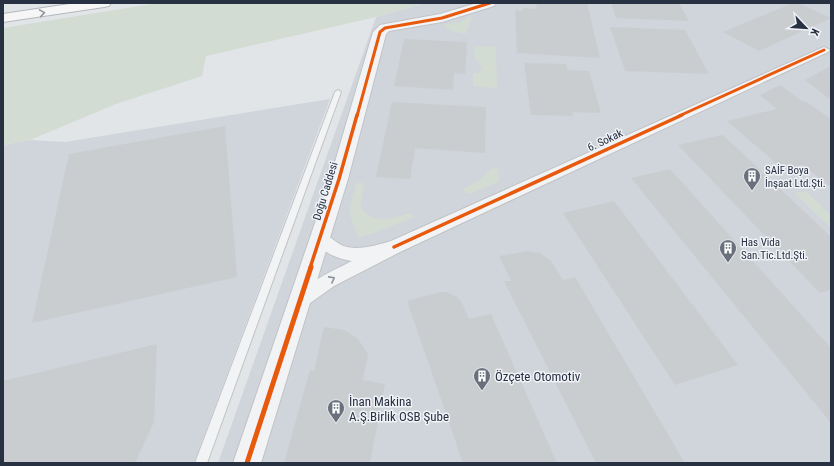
<svg xmlns="http://www.w3.org/2000/svg" width="834" height="466" viewBox="0 0 834 466" font-family="'Roboto Condensed',sans-serif">
<rect width="100%" height="100%" fill="#e2e5e8"/>
<g fill="#d0d4db">
<polygon points="426,3 831,3 831,463 218,463 376,17"/>
<polygon points="330,99 194,463 3,463 3,145 30,140 65,142"/>
</g>
<g fill="#d2dcd3">
<polygon points="158,3 426,3 376,17 206,56 202,76 116,104 30,140 3,145 3,28"/>
<polygon points="469,17 472,17 466,34 450,31 443,25 460,22"/>
<polygon points="474,46 496,47 497,88 473,86 473,73 479,73 482,67 475,58"/>
<polygon points="492,168 499,169 499,182 469,194 462,190 479,180"/>
<path d="M356 183H364L361 205C367 225 396 218 410 213L415 217 374 233 358 238 349 212Z"/>
<polygon points="806,191 831,215 831,228 794,193"/>
</g>
<g fill="#cacdd0">
<polygon points="546,3 587,3 600,58 517,53 515,10 523,11 523,8 537,9 536,4 546,4"/>
<polygon points="611,3 679,3 689,21 616,18"/>
<polygon points="793,3 798,3 831,18 759,51 723,32"/>
<polygon points="610,27 685,30 709,74 625,71"/>
<polygon points="404,39 467,42 465,74 454,73 453,90 394,86"/>
<polygon points="524,63 566,64 567,70 589,71 601,113 572,112 573,116 531,115"/>
<polygon points="831,66 831,100 805,80"/>
<polygon points="780,85 802,101 805,101 831,119 831,186 829,186 803,165 784,170 727,121 777,109 760,95"/>
<polygon points="392,102 486,107 485,153 415,148 410,179 376,177"/>
<polygon points="225,126 237,277 32,323 69,154"/>
<polygon points="723,135 831,237 831,290 820,293 678,145"/>
<polygon points="670,169 831,348 831,423 631,178"/>
<polygon points="614,201 738,365 675,385 563,213"/>
<polygon points="527,251 540,253 551,261 563,280 575,277 685,463 596,463 504,281 511,281 499,256"/>
<polygon points="440,292 446,292 457,297 461,301 469,319 491,314 557,463 463,463 407,301"/>
<polygon points="324,327 344,330 358,339 368,354 363,380 385,384 370,463 284,463 310,370 314,371"/>
<polygon points="157,344 154,422 135,463 3,463 3,381"/>
</g>
<g fill="none" stroke-linecap="round" stroke-linejoin="round">
<g stroke="#c0c3c6" stroke-width="2">
<polygon id="service" points="338,90 341,92 207,463 195,463 335,92"/>
</g>
<g stroke="#c0c3c6" stroke-width="2">
<path id="minor" d="M824 47 830 50 828 52 400 252 334 286 306 306 300 309 294 306 291 301C299 286 336 269 352 261 337 259 319 251 312 238L314 234C328 229 334 245 347 247 362 250 377 245 391 241Z"/>
</g>
<g stroke="#c0c3c6" stroke-width="2">
<polygon id="tertiary" points="477,3 496,3 494,6 442,22 389,31 386,34 348,179 261,463 233,463 330,179 373,32 380,25 440,14"/>
</g>
<g stroke="#b4b8bd" stroke-width="2">
<polygon id="motorway" points="76,3 111,3 109,6 104,7 3,22 3,14"/>
</g>
<use href="#service" fill="#f2f3f4" fill-rule="evenodd"/>
<use href="#minor" fill="#f2f3f4" fill-rule="evenodd"/>
<use href="#tertiary" fill="#f2f3f4" fill-rule="evenodd"/>
<use href="#motorway" fill="#f6f6f7" fill-rule="evenodd"/>
<g stroke="#f0f3f7" stroke-width="5">
<g id="cycleway-far2">
<polyline points="357,116 380,32 385,28 442,18 490,3"/>
<polyline points="679,116 824,50"/>
</g>
</g>
<g stroke="#f0f3f7" stroke-width="6">
<g id="cycleway-far1">
<polyline points="394,247 682,115"/>
<polyline points="310,268 339,179 357,115"/>
</g>
</g>
<g stroke="#f0f3f7" stroke-width="8">
<polyline id="cycleway" points="247,463 311,267"/>
</g>
<use href="#cycleway-far2" stroke="#e8590c" stroke-width="3"/>
<use href="#cycleway-far1" stroke="#e8590c" stroke-width="3.5"/>
<use href="#cycleway" stroke="#e8590c" stroke-width="5"/>
</g>
<defs><path id="oneway-chevron" d="M-2-3.5L2.5 0L-2 3.5" fill="none" stroke-width="1.6" stroke-linecap="round" stroke-linejoin="round"/></defs>
<use stroke="#8f949c" href="#oneway-chevron" transform="translate(42 13) rotate(-9)"/>
<use stroke="#8d929b" href="#oneway-chevron" transform="translate(332 279) rotate(-28)"/>
<defs>
<g id="building-pin" transform="scale(0.9)"><path d="M0 17L-7.5 6A9.5 9.5 0 1 1 7.5 6Z" fill="#69707c" stroke="#f0f3f7"/><path d="M-4-6H4V6H1V3H-1V6H-4ZM-2.5-4.3h1.7v1.8h-1.7ZM.8-4.3h1.7v1.8H.8ZM-2.5-1h1.7V.8h-1.7ZM.8-1h1.7V.8H.8Z" fill="#fff"/></g>
</defs>
<g fill-rule="evenodd">
<use href="#building-pin" x="752" y="176"/>
<use href="#building-pin" x="728" y="248"/>
<use href="#building-pin" x="482" y="376"/>
<use href="#building-pin" x="336" y="408"/>
</g>
<g text-anchor="middle" stroke-width="3" stroke-linejoin="round" paint-order="stroke">
<g font-size="11" fill="#283142" stroke="#f0f3f7">
<text transform="translate(605 140) rotate(-25)" y="4">6. Sokak</text>
<text transform="translate(325 191) rotate(-73)" y="4">Doğu Caddesi</text>
</g>
<g font-size="11" fill="#283142" stroke="#f0f3f7" text-anchor="start">
<text x="765" y="174">SAİF Boya<tspan x="765" dy="13">İnşaat Ltd.Şti.</tspan></text>
<text x="741" y="246">Has Vida<tspan x="741" dy="13">San.Tic.Ltd.Şti.</tspan></text>
</g>
<g font-size="13" fill="#283142" stroke="#f0f3f7" text-anchor="start">
<text x="495" y="381">Özçete Otomotiv</text>
<text x="349" y="406">İnan Makina<tspan x="349" dy="15">A.Ş.Birlik OSB Şube</tspan></text>
</g>
</g>
<rect width="834" height="466" fill="none" stroke="#283142" stroke-width="8"/>
<g transform="translate(806 28) rotate(115)" stroke="#f0f3f7" stroke-width="3" paint-order="stroke">
<path d="M0-3L7 15L0 10L-7 15Z" fill="#283142"/>
<text y="-6" font-size="11" font-weight="bold" text-anchor="middle" fill="#283142">K</text>
</g>
</svg>
